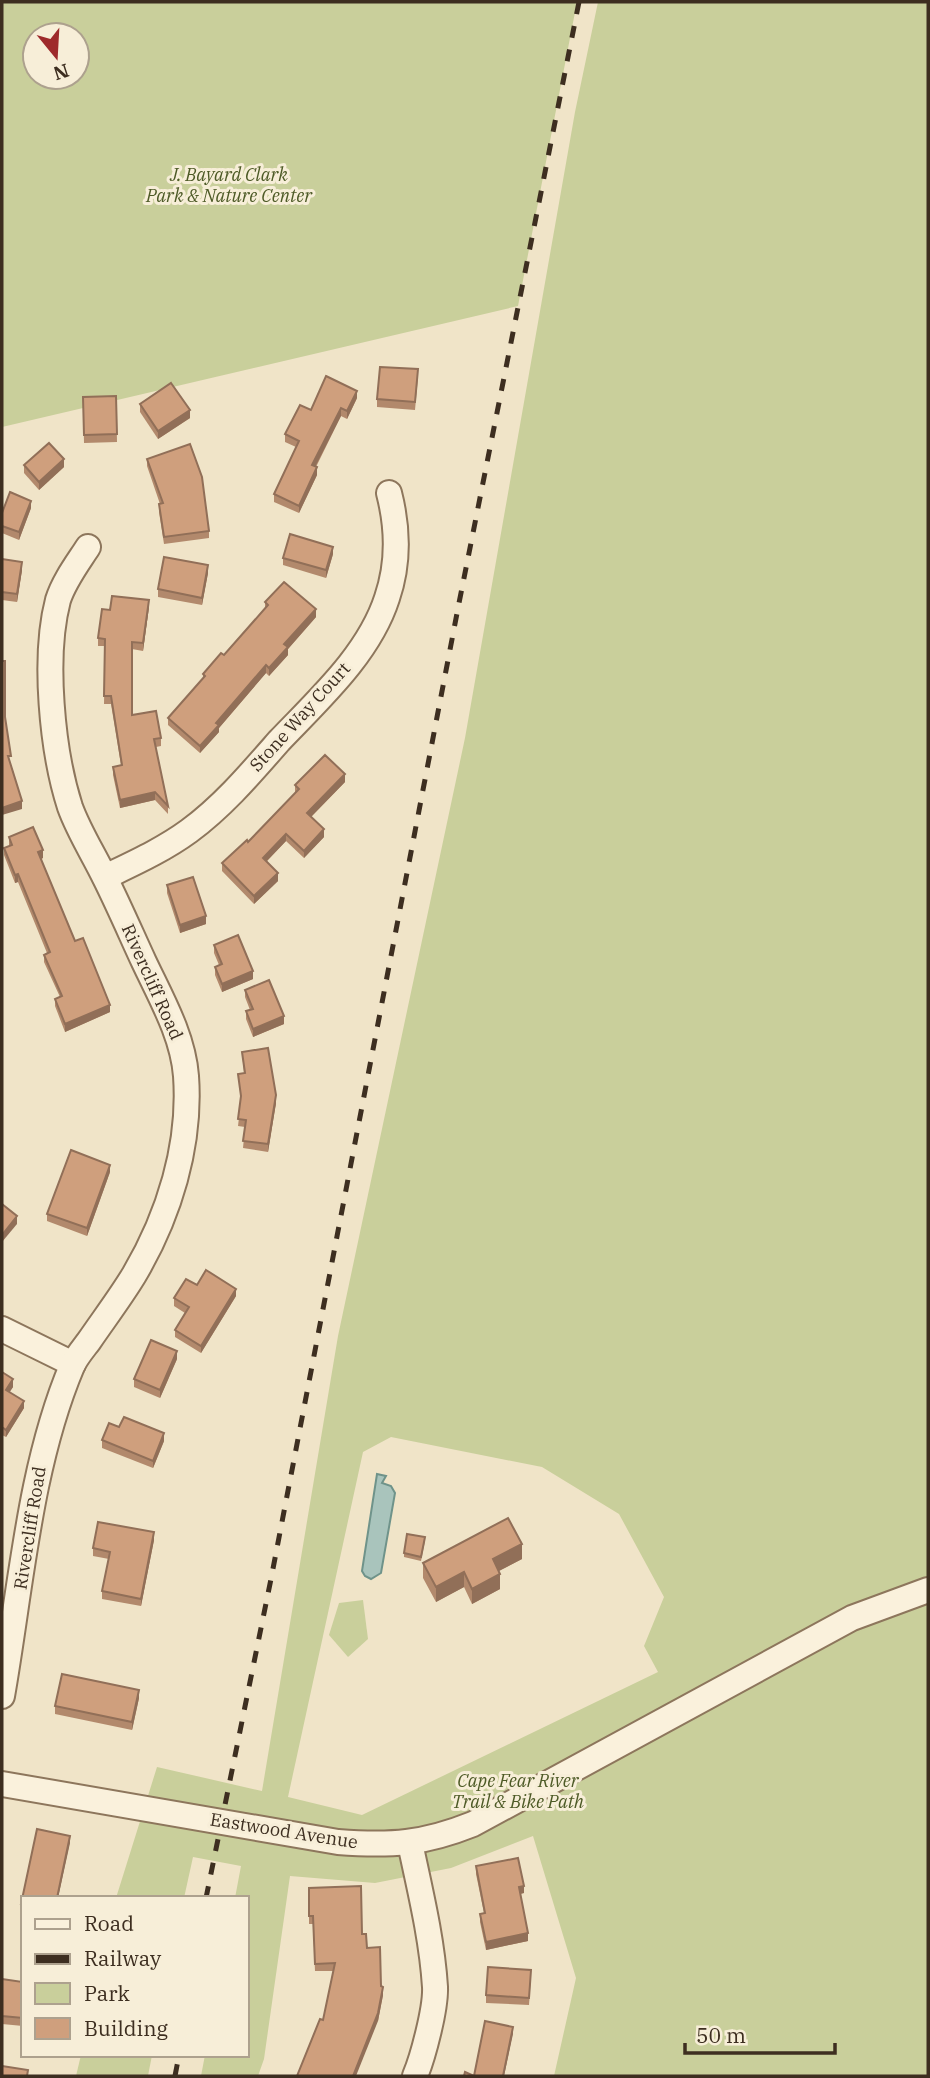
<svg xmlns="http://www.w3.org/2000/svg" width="930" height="2078" viewBox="0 0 930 2078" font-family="'IBM Plex Serif',serif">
<rect width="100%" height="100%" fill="#f0e4c8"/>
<g fill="#c9cf9b" fill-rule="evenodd">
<path d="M2 2H577L518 306 2 427ZM35 35H77V77H35Z"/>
<path d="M598 2H928V2076H554L576 1978 533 1836 451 1868 375 1883 290 1876 264 2059 258 2076H201L205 2055H247V1898H235L241 1866 193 1857 184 1898H116L157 1767 262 1791 338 1336 465 738 575 112ZM391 1437 542 1467 619 1514 664 1597 644 1646 658 1672 362 1815 288 1797 363 1452Z"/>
<polygon points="363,1600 368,1639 348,1657 329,1635 339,1603"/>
<polygon points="81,2055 152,2055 148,2076 76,2076"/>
</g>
<polygon fill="#a9c4bc" stroke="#6f938a" stroke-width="2" points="377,1474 386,1476 382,1483 391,1486 395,1493 381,1573 371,1579 365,1576 362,1571"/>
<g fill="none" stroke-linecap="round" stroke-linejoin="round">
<g stroke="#8d765c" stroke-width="28">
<g id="minor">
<path d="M105 877C134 863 163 850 189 831 223 806 251 773 279 741 319 699 369 654 387 598 399 563 398 528 389 493"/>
<polyline points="2,1329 73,1364"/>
<path d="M2 1696C21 1588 29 1468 72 1366 76 1357 83 1349 89 1341 104 1319 120 1298 134 1275 169 1216 191 1145 186 1076 183 1036 161 998 144 962 131 934 119 906 105 878 94 855 79 832 70 807 52 751 43 657 58 600 64 581 77 564 88 547"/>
<path d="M2 1784 338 1842C391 1846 423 1844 473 1824L852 1618 928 1590"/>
<path d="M410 1843C420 1890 432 1939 435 1987 436 2008 423 2057 415 2076"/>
</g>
</g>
<use href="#minor" stroke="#faf1dc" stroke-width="24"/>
<g stroke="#3d2e20" stroke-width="5" stroke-dasharray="12 12" stroke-linecap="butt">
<polyline points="206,1898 271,1579 459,603 579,2"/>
<polyline points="175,2076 179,2055"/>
</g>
</g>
<g fill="#b2896c">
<polygon points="418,377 415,410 377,407 377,399"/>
<polygon points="116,396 117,442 84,443 83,397"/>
<polygon points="357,398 347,419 341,416 316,467 317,475 299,513 274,502 274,494 296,447 285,442 285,434 311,410"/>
<polygon points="140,404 190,418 158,439 140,412"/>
<polygon points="147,459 209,531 209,538 164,544 159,512 159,504 160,504 147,466"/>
<polygon points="24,465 64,467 39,490 24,473"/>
<polygon points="31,508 19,540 2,533 2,513"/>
<polygon points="333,554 326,578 283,565 283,558"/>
<polygon points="2,559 22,570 17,602 2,600"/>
<polygon points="208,573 202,605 158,597 158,589"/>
<polygon points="265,602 316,617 288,649 288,655 269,676 266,673 219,728 219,732 200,753 168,725 168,718 203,679 203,674 224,655 265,608"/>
<polygon points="149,607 143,651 132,649 132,715 161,738 161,746 156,747 168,806 168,814 155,800 120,808 113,775 113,767 121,765 111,704 104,704 105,646 98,646 98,638 110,610"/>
<polygon points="345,782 311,817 324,837 304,858 286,841 267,861 278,881 254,904 222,871 222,863 248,842 295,793 295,785"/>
<polygon points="9,837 43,858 41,859 75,941 110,1012 65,1032 55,1006 55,999 60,997 44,962 44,955 47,953 18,882 15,883 4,855 4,848 9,846"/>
<polygon points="167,885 206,924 180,933 167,893"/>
<polygon points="214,945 253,979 222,992 215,975 215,967 219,965 214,953"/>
<polygon points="245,990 284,1024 253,1037 246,1019 246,1011 250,1010 245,997"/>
<polygon points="242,1052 276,1103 268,1152 243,1148 245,1127 238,1126 241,1100 238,1074 244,1073"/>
<polygon points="110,1172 87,1236 47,1221 47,1214"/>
<polygon points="197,1285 236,1296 201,1353 175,1337 175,1330 185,1313 174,1306 174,1298"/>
<polygon points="177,1359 160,1398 134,1387 134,1379"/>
<polygon points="2,1372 13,1387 9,1392 24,1408 6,1437 2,1435"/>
<polygon points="119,1427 164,1441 153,1468 102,1448 102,1440"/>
<polygon points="154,1540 141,1606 102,1599 102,1591 109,1559 93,1556 93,1548"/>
<polygon points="425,1541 421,1561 404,1557 404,1553"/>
<polygon points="522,1559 499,1571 500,1589 472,1604 464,1587 436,1602 423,1578 423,1563"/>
<polygon points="139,1698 132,1730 55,1714 55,1706"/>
<polygon points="476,1866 524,1893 520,1894 528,1941 486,1950 480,1922 480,1914 484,1913 476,1874"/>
<polygon points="309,1888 362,1934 383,1995 378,2021 323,2020 333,1971 315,1971 313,1924 309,1924"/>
<polygon points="531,1977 529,2005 486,2003 486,1995"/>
<polygon points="2,1979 23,1982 23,2026 2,2024"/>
</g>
<g fill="#916f58">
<polygon points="357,391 357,398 347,419 347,411"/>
<polygon points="341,408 341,416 312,473 312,465"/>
<polygon points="190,410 190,418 158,439 158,431"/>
<polygon points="64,459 64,467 39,490 39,482"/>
<polygon points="317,467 317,475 299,513 299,506"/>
<polygon points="31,501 31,508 19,540 19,532"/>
<polygon points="333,547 333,554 326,578 326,570"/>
<polygon points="22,562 22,570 17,602 17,594"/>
<polygon points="208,565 208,573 202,605 202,598"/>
<polygon points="149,600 149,607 143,651 143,643"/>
<polygon points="316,609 316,617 288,649 288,655 269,676 269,668 284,644"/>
<polygon points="266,665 266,673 219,728 219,732 200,753 200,746 216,723"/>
<polygon points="345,774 345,782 307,821 307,813"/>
<polygon points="155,792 155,800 120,808 120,800"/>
<polygon points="22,801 22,809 2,815 2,808"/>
<polygon points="324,829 324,837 304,858 304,851"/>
<polygon points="286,834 286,841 263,865 263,858"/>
<polygon points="43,850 43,858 38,860 38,852"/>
<polygon points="278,873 278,881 254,904 254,896"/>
<polygon points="18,874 18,882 15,883 15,875"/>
<polygon points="206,916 206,924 180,933 180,925"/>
<polygon points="253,971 253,979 222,992 222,984"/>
<polygon points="110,1005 110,1012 65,1032 65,1024"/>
<polygon points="284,1016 284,1024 253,1037 253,1029"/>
<polygon points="276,1095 276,1103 268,1152 268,1144"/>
<polygon points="110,1165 110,1172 87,1236 87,1228"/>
<polygon points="17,1216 17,1224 2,1242 2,1235"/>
<polygon points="236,1289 236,1296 201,1353 201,1346"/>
<polygon points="177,1351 177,1359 160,1398 160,1390"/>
<polygon points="13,1379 13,1387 6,1398 6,1390"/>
<polygon points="24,1401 24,1408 6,1437 6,1430"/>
<polygon points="164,1433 164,1441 153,1468 153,1461"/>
<polygon points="154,1532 154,1540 141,1606 141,1599"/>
<polygon points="522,1544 522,1559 493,1574 493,1559"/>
<polygon points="464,1572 464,1587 436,1602 436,1587"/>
<polygon points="500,1574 500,1589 472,1604 472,1589"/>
<polygon points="139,1690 139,1698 132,1730 132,1722"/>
<polygon points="70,1836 70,1843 58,1898 57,1898"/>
<polygon points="524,1886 524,1893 519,1894 519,1887"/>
<polygon points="528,1933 528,1941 486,1950 486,1942"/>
<polygon points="383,1987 383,1995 378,2021 356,2076 353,2076"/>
<polygon points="513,2027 513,2034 504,2076 503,2076"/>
</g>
<g fill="#cf9f7d" stroke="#916f58" stroke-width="2">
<polygon points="380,367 418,369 415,402 377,399"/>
<polygon points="326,376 357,391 347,411 341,408 312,465 317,467 299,506 274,494 299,441 285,434 300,405 311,410"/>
<polygon points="171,383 190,410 158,431 140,404"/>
<polygon points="116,396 117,434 84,435 83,397"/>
<polygon points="49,443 64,459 39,482 24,465"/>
<polygon points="190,444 202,477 209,531 164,537 159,504 163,503 147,459"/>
<polygon points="10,492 31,501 19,532 2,526 2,513"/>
<polygon points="290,534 333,547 326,570 283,558"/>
<polygon points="164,557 208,565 202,598 158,589"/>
<polygon points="2,559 22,562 17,594 2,592"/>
<polygon points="284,582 316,609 284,644 288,647 269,668 266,665 216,723 219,725 200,746 168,718 205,676 203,674 221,653 224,655 268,605 265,602"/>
<polygon points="112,596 149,600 143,643 132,642 132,715 156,711 161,738 154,739 168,806 155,792 120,800 113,767 122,765 111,696 104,696 105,639 98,638 102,609 110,610"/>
<polygon points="2,661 5,661 5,717 11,756 8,756 22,801 2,808"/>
<polygon points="325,755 345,774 307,813 324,829 304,851 286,834 263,858 278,873 254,896 222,863 247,840 248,842 299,789 295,785"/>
<polygon points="33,827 43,850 38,852 75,941 83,938 110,1005 65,1024 55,999 62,996 44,955 50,952 18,874 15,875 4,848 12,845 9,837"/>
<polygon points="193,877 206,916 180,925 167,885"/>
<polygon points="238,935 253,971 222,984 215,967 222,964 214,945"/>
<polygon points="269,980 284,1016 253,1029 246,1011 253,1009 245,990"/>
<polygon points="268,1048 276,1095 268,1144 243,1141 246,1120 238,1119 241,1096 238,1074 245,1073 242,1052"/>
<polygon points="71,1150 110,1165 87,1228 47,1214"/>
<polygon points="2,1204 17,1216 2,1235"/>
<polygon points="206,1270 236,1289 201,1346 175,1330 189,1307 174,1298 186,1279 197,1285"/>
<polygon points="151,1340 177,1351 160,1390 134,1379"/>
<polygon points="2,1372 13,1379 6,1390 24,1401 6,1430 2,1427"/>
<polygon points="124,1417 164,1433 153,1461 102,1440 109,1423 119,1427"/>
<polygon points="508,1518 522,1544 493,1559 500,1574 472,1589 464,1572 436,1587 423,1563"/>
<polygon points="98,1522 154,1532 141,1599 102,1591 110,1552 93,1548"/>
<polygon points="407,1534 425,1537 421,1557 404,1553"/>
<polygon points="62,1674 139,1690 132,1722 55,1706"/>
<polygon points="37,1829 70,1836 57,1898 23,1898 23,1904 21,1904"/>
<polygon points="518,1858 524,1886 519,1887 528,1933 486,1942 480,1914 485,1913 476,1866"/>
<polygon points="361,1886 362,1934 366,1934 367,1948 380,1947 381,1986 383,1987 378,2013 353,2076 297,2076 320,2019 323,2020 335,1963 315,1964 313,1916 309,1916 309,1888"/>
<polygon points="488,1967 531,1970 529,1998 486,1995"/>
<polygon points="2,1979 23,1982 23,2018 2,2016"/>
<polygon points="485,2021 513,2027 503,2076 464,2076 465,2072 474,2076"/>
<polygon points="2,2066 28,2070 27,2076 2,2076"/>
</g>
<g text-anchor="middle" stroke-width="6" stroke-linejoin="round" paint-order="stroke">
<g font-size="18" font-style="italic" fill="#4d5a26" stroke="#f7eed8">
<text x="229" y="181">J. Bayard Clark<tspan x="229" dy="21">Park &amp; Nature Center</tspan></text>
<text x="518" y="1787">Cape Fear River<tspan x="518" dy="21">Trail &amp; Bike Path</tspan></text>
</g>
<g font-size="18" fill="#3d2e20" stroke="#f7eed8">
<text transform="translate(300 717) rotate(-48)" y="6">Stone Way Court</text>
<text transform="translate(152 982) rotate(66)" y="6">Rivercliff Road</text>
<text transform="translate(30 1528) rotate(-81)" y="6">Rivercliff Road</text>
<text transform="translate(284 1831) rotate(9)" y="6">Eastwood Avenue</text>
</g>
</g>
<rect width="930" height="2078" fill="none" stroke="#3d2e20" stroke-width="7"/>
<rect x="21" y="1896" width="228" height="161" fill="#f7eed8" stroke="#ada18e" stroke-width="2"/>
<rect x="35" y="1919" width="35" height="10" fill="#faf1dc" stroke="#ada18e" stroke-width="2"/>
<text x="84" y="1931" font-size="21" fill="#3d2e20">Road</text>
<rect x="35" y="1954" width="35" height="10" fill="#3d2e20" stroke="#ada18e" stroke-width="2"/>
<text x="84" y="1966" font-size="21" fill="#3d2e20">Railway</text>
<rect x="35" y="1983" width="35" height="21" fill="#c9cf9b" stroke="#ada18e" stroke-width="2"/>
<text x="84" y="2001" font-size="21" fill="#3d2e20">Park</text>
<rect x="35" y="2018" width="35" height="21" fill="#cf9f7d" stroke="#ada18e" stroke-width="2"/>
<text x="84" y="2036" font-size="21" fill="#3d2e20">Building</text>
<g transform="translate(56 56) rotate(162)"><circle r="33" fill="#f7eed8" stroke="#ada18e" stroke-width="2"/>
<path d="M0-5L12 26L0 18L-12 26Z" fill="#9e2a2b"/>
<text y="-10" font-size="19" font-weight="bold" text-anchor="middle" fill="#3d2e20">N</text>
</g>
<path d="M685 2043v10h150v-10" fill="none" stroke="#3d2e20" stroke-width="3.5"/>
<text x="696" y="2043" font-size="21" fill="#3d2e20" stroke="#f7eed8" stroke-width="5" paint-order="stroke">50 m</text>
</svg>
